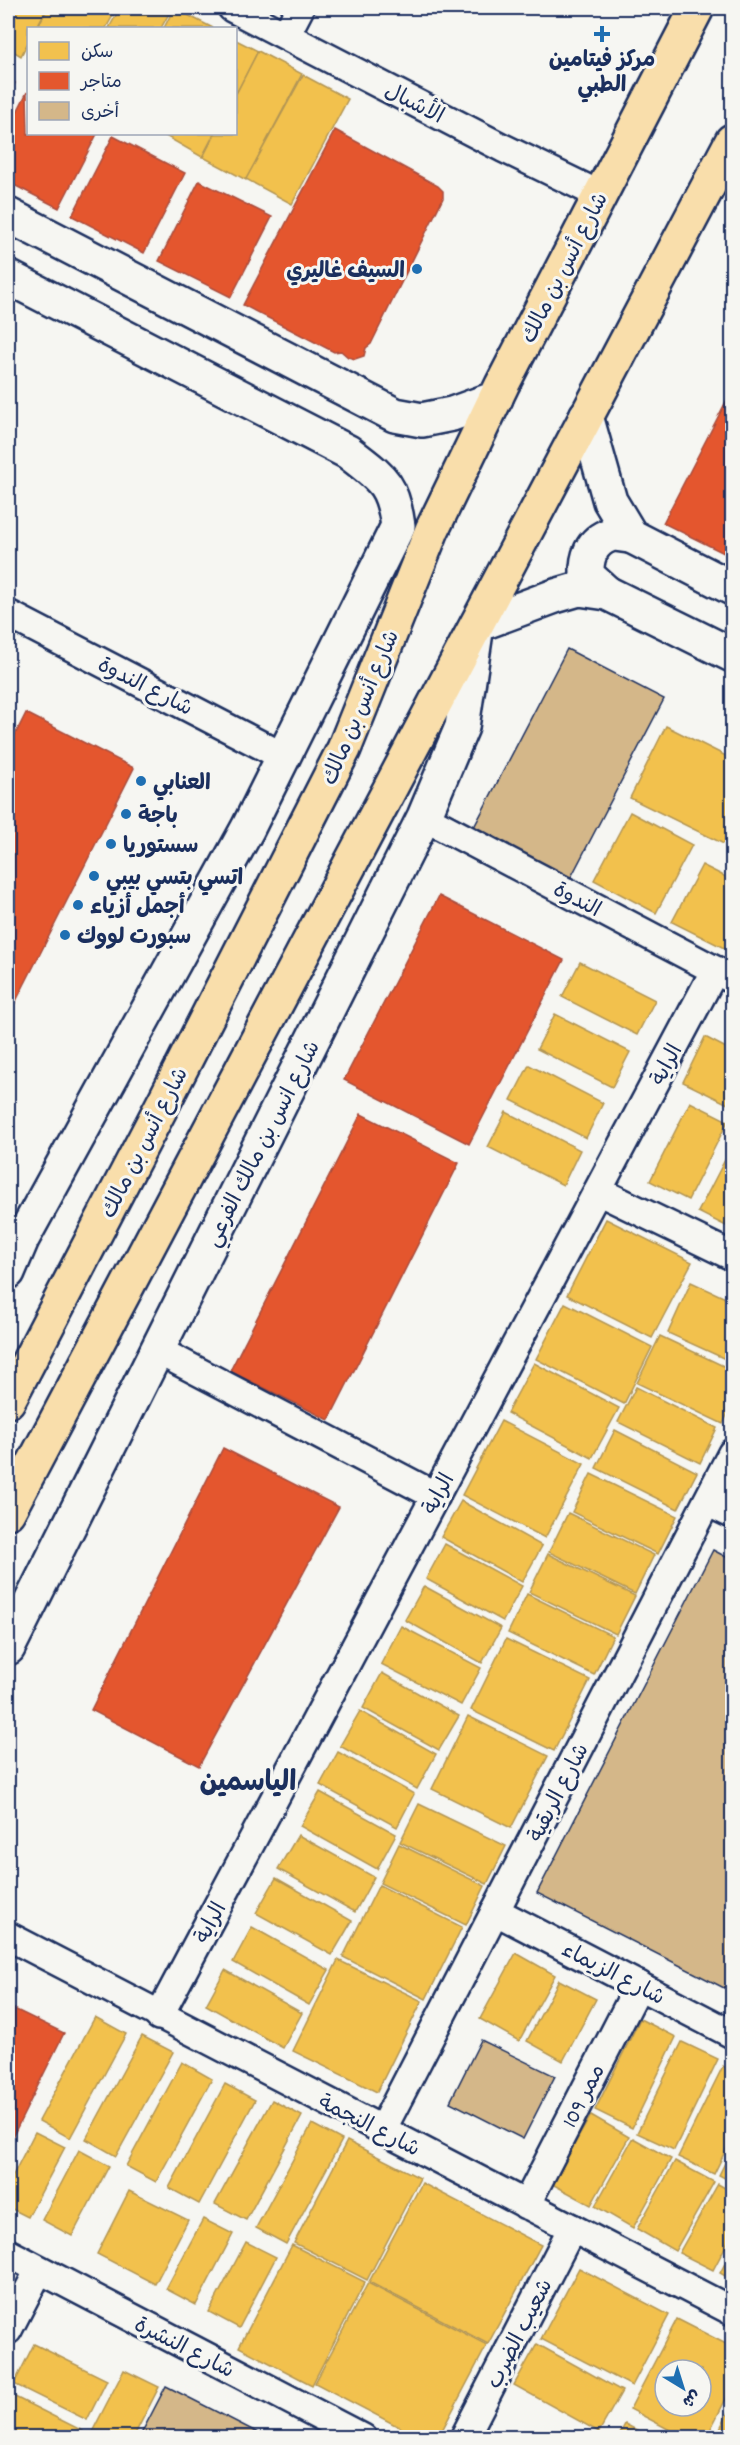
<svg xmlns="http://www.w3.org/2000/svg" width="740" height="2445" viewBox="0 0 740 2445" font-family="Dekko,'Playpen Sans Arabic',sans-serif">
<rect width="100%" height="100%" fill="#f6f6f2"/>
<filter id="ink" filterUnits="userSpaceOnUse"><feTurbulence type="fractalNoise" baseFrequency=".0167" numOctaves="2"/><feDisplacementMap in="SourceGraphic" scale="12" xChannelSelector="R" yChannelSelector="G"/><feConvolveMatrix kernelMatrix="1 2 1 2 8 2 1 2 1" color-interpolation-filters="sRGB"/></filter>
<g filter="url(#ink)">
<g fill="#f2c14e" stroke="#b29553" stroke-width="1.5" fill-rule="evenodd">
<polygon points="8,8 47,8 36,28 28,28 28,42 21,56 8,48"/>
<polygon points="48,8 117,8 106,28 37,28"/>
<polygon points="120,8 172,8 161,28 109,28"/>
<polygon points="174,8 213,28 164,28"/>
<polygon points="236,40 258,51 236,94"/>
<polygon points="258,51 302,74 246,180 203,157 215,134 236,134 236,94"/>
<polygon points="303,75 348,99 292,204 246,179"/>
<polygon points="162,134 214,134 202,157"/>
<polygon points="666,726 732,759 732,848 630,798"/>
<polygon points="630,812 692,845 656,913 594,880"/>
<polygon points="702,865 732,880 732,952 672,922"/>
<polygon points="580,962 655,1000 637,1035 562,997"/>
<polygon points="555,1014 630,1052 612,1087 537,1049"/>
<polygon points="705,1037 732,1051 732,1106 683,1082"/>
<polygon points="529,1065 603,1103 586,1138 511,1100"/>
<polygon points="690,1102 728,1121 688,1200 650,1181"/>
<polygon points="506,1112 580,1150 563,1185 488,1147"/>
<polygon points="729,1152 732,1154 732,1229 698,1212"/>
<polygon points="606,1219 692,1262 652,1338 567,1295"/>
<polygon points="691,1282 732,1301 732,1362 668,1333"/>
<polygon points="565,1303 652,1347 624,1404 536,1359"/>
<polygon points="660,1336 732,1370 732,1404 723,1424 637,1383"/>
<polygon points="534,1363 619,1408 592,1458 507,1413"/>
<polygon points="636,1387 717,1428 700,1463 618,1422"/>
<polygon points="501,1421 584,1464 545,1538 462,1495"/>
<polygon points="615,1430 697,1472 678,1509 596,1468"/>
<polygon points="591,1474 677,1516 658,1554 572,1512"/>
<polygon points="461,1501 542,1546 522,1582 441,1537"/>
<polygon points="568,1513 654,1555 635,1594 549,1552"/>
<polygon points="445,1544 522,1586 503,1621 426,1579"/>
<polygon points="548,1554 635,1596 616,1634 529,1592"/>
<polygon points="424,1586 501,1628 482,1663 405,1620"/>
<polygon points="527,1594 613,1636 594,1675 508,1633"/>
<polygon points="401,1626 481,1668 461,1705 381,1664"/>
<polygon points="506,1639 590,1680 554,1751 471,1710"/>
<polygon points="382,1673 459,1716 439,1750 363,1708"/>
<polygon points="360,1711 436,1754 417,1789 340,1746"/>
<polygon points="468,1716 548,1756 511,1828 432,1789"/>
<polygon points="338,1752 414,1794 397,1827 320,1785"/>
<polygon points="320,1792 396,1834 377,1869 300,1826"/>
<polygon points="419,1804 506,1846 487,1884 400,1842"/>
<polygon points="298,1835 374,1877 355,1912 278,1869"/>
<polygon points="399,1844 485,1886 466,1925 380,1883"/>
<polygon points="276,1878 352,1921 332,1955 256,1913"/>
<polygon points="379,1885 462,1927 426,1999 343,1957"/>
<polygon points="252,1927 329,1970 309,2005 233,1962"/>
<polygon points="516,1953 555,1975 519,2041 480,2019"/>
<polygon points="338,1960 422,2001 377,2092 293,2051"/>
<polygon points="225,1970 302,2013 283,2048 206,2005"/>
<polygon points="559,1980 596,1999 563,2061 527,2041"/>
<polygon points="95,2017 126,2034 70,2138 39,2121"/>
<polygon points="640,2019 676,2037 632,2128 595,2110"/>
<polygon points="142,2036 173,2052 116,2156 86,2139"/>
<polygon points="682,2042 718,2059 674,2150 637,2133"/>
<polygon points="182,2062 212,2079 156,2182 126,2166"/>
<polygon points="723,2066 732,2071 732,2137 714,2174 678,2157"/>
<polygon points="225,2084 255,2100 199,2204 169,2188"/>
<polygon points="272,2100 302,2116 246,2220 215,2204"/>
<polygon points="591,2115 629,2137 591,2205 552,2184"/>
<polygon points="312,2124 342,2140 286,2244 256,2228"/>
<polygon points="35,2132 65,2147 28,2217 8,2207 8,2185"/>
<polygon points="633,2138 671,2159 633,2228 595,2206"/>
<polygon points="347,2141 420,2178 367,2280 294,2243"/>
<polygon points="732,2149 732,2182 719,2175"/>
<polygon points="79,2150 109,2166 72,2236 42,2220"/>
<polygon points="675,2161 714,2182 675,2251 637,2229"/>
<polygon points="422,2183 541,2245 488,2344 369,2282"/>
<polygon points="718,2184 732,2192 732,2234 713,2270 679,2253"/>
<polygon points="129,2191 188,2220 155,2284 97,2254"/>
<polygon points="203,2219 233,2234 196,2305 166,2289"/>
<polygon points="246,2242 276,2257 239,2328 209,2312"/>
<polygon points="292,2245 365,2282 312,2385 239,2347"/>
<polygon points="732,2250 732,2280 720,2273"/>
<polygon points="579,2268 669,2315 632,2386 541,2339"/>
<polygon points="368,2283 487,2345 438,2438 420,2438 315,2383"/>
<path d="M677 2319 732 2347V2387L706 2438H685L630 2409ZM665 2370H701V2406H665Z"/>
<polygon points="34,2344 107,2380 87,2420 14,2384"/>
<polygon points="537,2344 622,2391 599,2432 514,2385"/>
<polygon points="124,2370 159,2387 133,2438 89,2438"/>
<polygon points="9,2394 83,2431 79,2438 8,2438"/>
<polygon points="732,2405 732,2438 715,2438"/>
<polygon points="625,2424 652,2438 618,2438"/>
</g>
<g fill="#e4572e" stroke="#a84b3c" stroke-width="1.5">
<polygon points="8,79 15,83 8,97"/>
<polygon points="27,92 28,134 97,134 59,208 8,182 8,130"/>
<polygon points="335,130 438,186 443,191 443,198 371,344 366,348 364,356 355,359 348,357 341,351 334,352 243,305"/>
<polygon points="113,136 185,173 144,253 72,216"/>
<polygon points="199,181 272,217 231,297 159,261"/>
<polygon points="732,390 732,557 663,523"/>
<polygon points="26,713 134,768 8,1017 8,749"/>
<polygon points="439,896 564,960 469,1144 344,1080"/>
<polygon points="361,1114 459,1163 329,1420 230,1371"/>
<polygon points="223,1448 339,1507 199,1766 91,1710"/>
<polygon points="8,2006 64,2033 8,2146"/>
</g>
<g fill="#d4b789" stroke="#1b2f5e" stroke-width="1.5">
<polygon points="567,649 664,699 569,881 472,831"/>
<polygon points="713,1550 732,1560 732,1992 537,1893"/>
<polygon points="481,2040 555,2076 523,2139 450,2102"/>
<polygon points="166,2386 268,2438 139,2438"/>
</g>
<g fill="none" stroke-linecap="round" stroke-linejoin="round">
<g stroke="#1b2f5e" stroke-width="32">
<g id="minor">
<polyline points="232,8 503,148 600,195"/>
<polyline points="286,35 300,8"/>
<polyline points="8,614 284,757"/>
<polyline points="424,817 732,979"/>
<polyline points="598,1191 732,1256"/>
<polyline points="157,1350 436,1496"/>
<polyline points="707,1502 732,1514"/>
<polyline points="495,1911 732,2034"/>
<polyline points="8,1936 732,2311"/>
<polyline points="159,2016 715,970"/>
<polyline points="382,2130 732,1453"/>
<polyline points="526,2205 639,1985"/>
<polyline points="8,2253 363,2438"/>
<polyline points="8,2330 39,2270"/>
<polyline points="464,2438 572,2228"/>
</g>
</g>
<g stroke="#1b2f5e" stroke-width="38">
<g id="tertiary">
<polyline points="8,215 395,415 422,420 452,414 496,398"/>
<path d="M8 277 348 452C381 478 392 482 398 526L248 828 22 1239 8 1272"/>
<polyline points="586,416 610,501 631,536 732,588"/>
<path d="M607 593 587 575C586 558 591 541 610 535 616 533 625 536 631 536"/>
<polyline points="8,1648 424,817 462,727 477,625 555,596 579,589 607,593 732,655"/>
</g>
</g>
<g stroke="#1b2f5e" stroke-width="38">
<g id="primary">
<polyline points="8,1401 166,1098 344,749 432,530 502,385 697,8"/>
<polyline points="8,1512 732,141"/>
</g>
</g>
<use href="#minor" stroke="#f6f6f2" stroke-width="27"/>
<use href="#tertiary" stroke="#f6f6f2" stroke-width="33"/>
<use href="#primary" stroke="#f9deab" stroke-width="33"/>
</g>
</g>
<g fill="#1f6fb2" stroke="#f6f6f2" stroke-width="2">
<path d="M599 25h6v6h6v6h-6v6h-6v-6h-6v-6h6z"/>
<circle cx="417" cy="269" r="6"/>
<circle cx="141" cy="781" r="6"/>
<circle cx="126" cy="814" r="6"/>
<circle cx="111" cy="844" r="6"/>
<circle cx="94" cy="876" r="6"/>
<circle cx="78" cy="905" r="6"/>
<circle cx="65" cy="935" r="6"/>
</g>
<g text-anchor="middle" stroke-width="6" stroke-linejoin="round" paint-order="stroke">
<g font-size="22" font-weight="bold" fill="#1b2f5e" stroke="#f6f6f2" text-anchor="start">
<text x="602" y="66" text-anchor="middle">مركز فيتامين<tspan x="602" dy="25">الطبي</tspan></text>
<text x="405" y="277" text-anchor="end">السيف غاليري</text>
<text x="153" y="789">العنابي</text>
<text x="138" y="822">باجة</text>
<text x="123" y="852">سستوريا</text>
<text x="106" y="884">اتسي بتسي بيبي</text>
<text x="90" y="913">أجمل أزياء</text>
<text x="77" y="943">سبورت لووك</text>
</g>
<g font-size="22" fill="#1b2f5e" stroke="#f6f6f2">
<text transform="translate(415 102) rotate(27)" y="8">الأشبال</text>
<text transform="translate(563 267) rotate(-63)" y="8">شارع أنس بن مالك</text>
<text transform="translate(146 685) rotate(27)" y="8">شارع الندوة</text>
<text transform="translate(359 707) rotate(-67)" y="8">شارع أنس بن مالك</text>
<text transform="translate(578 898) rotate(28)" y="8">الندوة</text>
<text transform="translate(665 1064) rotate(-62)" y="8">الراية</text>
<text transform="translate(143 1142) rotate(-63)" y="8">شارع أنس بن مالك</text>
<text transform="translate(261 1143) rotate(-63)" y="8">شارع انس بن مالك الفرعي</text>
<text transform="translate(437 1493) rotate(-62)" y="8">الراية</text>
<text transform="translate(557 1792) rotate(-63)" y="8">شارع الربقية</text>
<text transform="translate(209 1922) rotate(-62)" y="8">الراية</text>
<text transform="translate(614 1972) rotate(27)" y="8">شارع الزيماء</text>
<text transform="translate(582 2095) rotate(-63)" y="8">ممر 109</text>
<text transform="translate(370 2124) rotate(27)" y="8">شارع النجمة</text>
<text transform="translate(518 2333) rotate(-63)" y="8">شعيب الضرب</text>
<text transform="translate(185 2346) rotate(27)" y="8">شارع النشرة</text>
</g>
<g font-size="28" font-weight="bold" fill="#1b2f5e" stroke="#f6f6f2">
<text x="248" y="1790">الياسمين</text>
</g>
</g>
<rect width="740" height="2445" fill="none" stroke="#f6f6f2" stroke-width="30"/>
<rect x="15" y="15" width="710" height="2415" fill="none" stroke="#1b2f5e" stroke-width="2" filter="url(#ink)"/>
<rect x="27" y="27" width="210" height="108" fill="#f6f6f2" stroke="#9ea6b7" stroke-width="1.5"/>
<rect x="39" y="42" width="30" height="18" fill="#f2c14e" stroke="#9ea6b7" stroke-width="1.5"/>
<text x="81" y="57" font-size="18" fill="#1b2f5e">سكن</text>
<rect x="39" y="72" width="30" height="18" fill="#e4572e" stroke="#9ea6b7" stroke-width="1.5"/>
<text x="81" y="87" font-size="18" fill="#1b2f5e">متاجر</text>
<rect x="39" y="102" width="30" height="18" fill="#d4b789" stroke="#9ea6b7" stroke-width="1.5"/>
<text x="81" y="117" font-size="18" fill="#1b2f5e">أخرى</text>
<g transform="translate(683 2388) rotate(142)"><circle r="28" fill="#f6f6f2" stroke="#9ea6b7" stroke-width="1.5"/>
<path d="M0-4.5L10 22L0 15L-10 22Z" fill="#1f6fb2"/>
<text y="-9" font-size="16" font-weight="bold" text-anchor="middle" fill="#1b2f5e">ش</text>
</g>
</svg>
